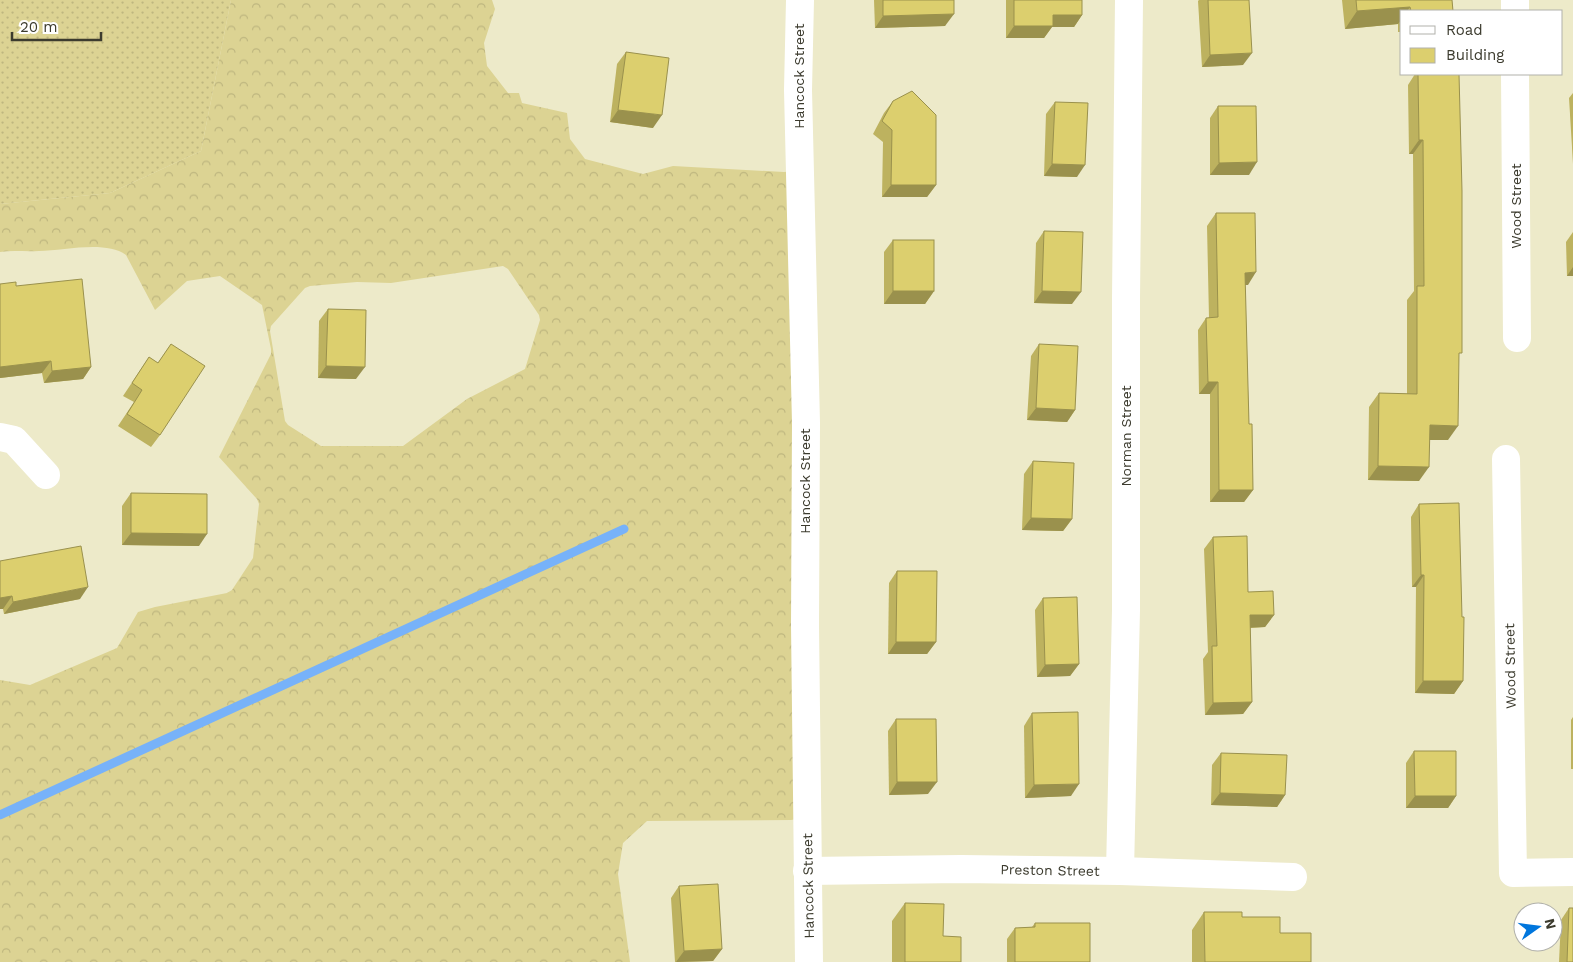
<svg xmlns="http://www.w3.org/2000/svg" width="1573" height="962" viewBox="0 0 1573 962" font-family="'Work Sans',sans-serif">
<defs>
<pattern id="grass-dots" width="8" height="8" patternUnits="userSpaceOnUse" patternTransform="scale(1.25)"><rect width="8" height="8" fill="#dcd393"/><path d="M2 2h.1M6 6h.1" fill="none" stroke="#beb67f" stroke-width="1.8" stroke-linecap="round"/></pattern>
<pattern id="forest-crowns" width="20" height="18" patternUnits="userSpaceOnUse" patternTransform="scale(1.25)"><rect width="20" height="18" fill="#dcd393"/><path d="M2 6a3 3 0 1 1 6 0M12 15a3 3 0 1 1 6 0" fill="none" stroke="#beb67f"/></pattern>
</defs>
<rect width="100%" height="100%" fill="#edeac9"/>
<polygon fill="url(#grass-dots)" points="0,0 231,0 201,151 110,193 0,204"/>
<path fill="url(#forest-crowns)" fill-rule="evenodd" d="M231 0H492L495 9 484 43 487 66 508 93H519L522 103 567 113 570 139 585 159 643 174 673 166 784 172 795 171 804 818 791 820 647 821 623 843 618 874 630 962H0V680L30 685 117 648 138 612 155 607 227 593 232 590 253 558 259 504 257 499 219 457 271 354V349L262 305 220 276 187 281 155 310 126 255C105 240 64 251 39 251 26 252 13 250 0 252V204L110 193 201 151ZM503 266 508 269 539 315 540 320 525 369 467 399 403 446H321L288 425 285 421 270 331 271 326 305 288 310 286 357 282 391 283Z"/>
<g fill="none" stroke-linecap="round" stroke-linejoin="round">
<polyline stroke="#77b2f9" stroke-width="9" points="0,815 624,529"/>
<g stroke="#fff" stroke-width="28">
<polyline points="800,0 798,90 806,423 805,625 809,962"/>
<polyline points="1515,0 1515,11"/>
<polyline points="1515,74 1517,338"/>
<polyline points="0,437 14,440 46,475"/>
<polyline points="1506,459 1513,873 1573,872"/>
<polyline points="807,871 961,869 1120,871 1293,877"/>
<polyline points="1120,871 1126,610 1126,299 1129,0"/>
</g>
</g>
<g fill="#bdb25f">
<polygon points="874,0 954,0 945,26 875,28"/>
<polygon points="1006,0 1082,0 1082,15 1074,27 1052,27 1044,38 1006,38"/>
<polygon points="1199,0 1249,0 1243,65 1202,67 1198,1"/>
<polygon points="1342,0 1452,0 1453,11 1402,11 1402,32 1398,32 1398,24 1345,29"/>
<polygon points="626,52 653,128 610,122 617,64"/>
<polygon points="1415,74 1459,74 1459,358 1448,440 1429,440 1419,481 1368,480 1369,407 1379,393 1407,394 1407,300 1414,291 1413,154 1409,154 1408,85"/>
<polygon points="1573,93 1573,164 1569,98"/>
<polygon points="893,101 936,185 927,197 882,197 883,142 873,134 884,113"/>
<polygon points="1055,102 1077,177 1044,176 1046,114"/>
<polygon points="1218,106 1249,175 1210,175 1210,118"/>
<polygon points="1216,213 1248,285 1245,285 1249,424 1253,490 1244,502 1210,502 1210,394 1199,394 1198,330 1206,318 1209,318 1207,226"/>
<polygon points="1044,231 1072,304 1034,303 1036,243"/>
<polygon points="1573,232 1573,276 1567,276 1566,242"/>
<polygon points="893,240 934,291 925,304 884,304 884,252"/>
<polygon points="0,284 16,286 91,367 83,379 44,383 42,373 0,378"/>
<polygon points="328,309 356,379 318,378 319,321"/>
<polygon points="171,344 160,435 151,447 118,426 134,402 123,396 149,357 158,363"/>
<polygon points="1039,344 1075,410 1067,422 1027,420 1031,356"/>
<polygon points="1033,461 1072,519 1063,531 1022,530 1024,474"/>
<polygon points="131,493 199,546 122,545 122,506"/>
<polygon points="1419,504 1462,617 1463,681 1454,694 1415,693 1416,587 1412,587 1411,517"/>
<polygon points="1213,537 1248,592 1274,615 1265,627 1250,628 1252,702 1243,714 1205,715 1203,659 1208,652 1204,549"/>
<polygon points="0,561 80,599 4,614 3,609 0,609"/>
<polygon points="897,571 936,642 927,654 888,654 889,583"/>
<polygon points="1043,598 1079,664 1070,676 1037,677 1035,610"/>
<polygon points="1032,713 1071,796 1025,798 1024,726"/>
<polygon points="1573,717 1573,769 1571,769 1571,720"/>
<polygon points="896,719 928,794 889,795 888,731"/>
<polygon points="1414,751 1456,796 1448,808 1406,808 1406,763"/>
<polygon points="1221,753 1285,795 1277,807 1211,805 1212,765"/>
<polygon points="679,886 722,949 713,961 675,962 671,898"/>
<polygon points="905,903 943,936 961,962 892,962 892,921"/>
<polygon points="1569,908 1573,962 1559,962 1561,920"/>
<polygon points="1204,912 1242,917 1280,933 1311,962 1192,962 1192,930"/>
<polygon points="1035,923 1090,962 1007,962 1007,939 1015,928 1032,927"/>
</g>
<g fill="#9a914d">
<polygon points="1410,7 1407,11 1402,11 1402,19 1398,24 1345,29 1357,11"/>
<polygon points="954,14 945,26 875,28 883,16"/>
<polygon points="1053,15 1082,15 1074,27 1052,27 1044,38 1006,38 1014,26"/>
<polygon points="1252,53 1243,65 1202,67 1210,55"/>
<polygon points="618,110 662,115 653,128 610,122"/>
<polygon points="1419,140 1423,140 1413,154 1409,154"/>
<polygon points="1257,162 1249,175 1210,175 1219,163"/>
<polygon points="1052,164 1085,165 1077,177 1044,176"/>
<polygon points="891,185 936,185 927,197 882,197"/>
<polygon points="1573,267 1573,276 1567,276"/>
<polygon points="1256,272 1248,285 1236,285 1245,273"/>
<polygon points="893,291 934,291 925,304 884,304"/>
<polygon points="1042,291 1081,292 1072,304 1034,303"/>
<polygon points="51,361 42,373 0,378 0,367"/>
<polygon points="326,366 365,367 356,379 318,378"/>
<polygon points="91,367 83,379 44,383 52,371"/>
<polygon points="1208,382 1218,382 1210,394 1199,394"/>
<polygon points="1036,408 1075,410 1067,422 1027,420"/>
<polygon points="1430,425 1458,426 1448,440 1420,440"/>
<polygon points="1378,466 1429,467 1419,481 1368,480"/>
<polygon points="1219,490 1253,490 1244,502 1210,502"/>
<polygon points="1031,518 1072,519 1063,531 1022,530"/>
<polygon points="131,533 207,534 199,546 122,545"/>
<polygon points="1421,575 1424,575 1416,587 1412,587"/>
<polygon points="88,587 80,599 4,614 13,602"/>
<polygon points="12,596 3,609 0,609 0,598"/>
<polygon points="1250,615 1274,615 1265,627 1242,628"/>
<polygon points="896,642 936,642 927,654 888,654"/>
<polygon points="1079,664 1070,676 1037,677 1045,665"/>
<polygon points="1423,681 1463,681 1454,694 1415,693"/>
<polygon points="1252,702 1243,714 1205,715 1213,703"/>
<polygon points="897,782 937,782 928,794 889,795"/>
<polygon points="1079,784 1071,796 1025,798 1034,785"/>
<polygon points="1220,793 1285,795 1277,807 1211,805"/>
<polygon points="1415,796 1456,796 1448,808 1406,808"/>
<polygon points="722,949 713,961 676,962 684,951"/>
</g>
<g fill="#dccf6e" stroke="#9a914d">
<polygon points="883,0 954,0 954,14 883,16"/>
<polygon points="1014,0 1082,0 1082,15 1053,15 1053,26 1014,26"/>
<polygon points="1208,0 1249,0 1252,53 1210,55"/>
<polygon points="1356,0 1452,0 1453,11 1411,11 1410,7 1357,11"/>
<polygon points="626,52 669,58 662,115 618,110"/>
<polygon points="1418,74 1459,74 1462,191 1462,353 1459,353 1458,426 1430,425 1429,467 1378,466 1379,393 1417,394 1417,286 1424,286 1423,140 1419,140"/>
<polygon points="912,91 936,115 936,185 891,185 892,130 882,121 893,101"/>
<polygon points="1055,102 1088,103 1085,165 1052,164"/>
<polygon points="1218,106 1256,106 1257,162 1219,163"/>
<polygon points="1216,213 1255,213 1256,272 1245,273 1249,424 1252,424 1253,490 1219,490 1218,382 1208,382 1206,318 1218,317"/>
<polygon points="1044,231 1083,232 1081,292 1042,291"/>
<rect x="893" y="240" width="41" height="51"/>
<polygon points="82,279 91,367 52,371 51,361 0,367 0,284 16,282 16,286"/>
<polygon points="328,309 366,310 365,367 326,366"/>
<polygon points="171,344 205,366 160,435 127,414 142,390 132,383 149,357 158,363"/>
<polygon points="1039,344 1078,346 1075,410 1036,408"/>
<polygon points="1033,461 1074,463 1072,519 1031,518"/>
<polygon points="131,493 207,494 207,534 131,533"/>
<polygon points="1459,503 1462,617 1464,617 1463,681 1423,681 1424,575 1421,575 1419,504"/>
<polygon points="1247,536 1248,592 1273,591 1274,615 1250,615 1252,702 1213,703 1212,646 1217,646 1213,537"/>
<polygon points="81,546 88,587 13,602 12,596 0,598 0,561"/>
<polygon points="897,571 937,571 936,642 896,642"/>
<polygon points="1077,597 1079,664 1045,665 1043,598"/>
<polygon points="1078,712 1079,784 1034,785 1032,713"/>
<polygon points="896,719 936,719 937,782 897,782"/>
<polygon points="1414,751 1456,751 1456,796 1415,796"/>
<polygon points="1221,753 1287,755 1285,795 1220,793"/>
<polygon points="718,884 722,949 684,951 679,886"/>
<polygon points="905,903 944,904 943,936 961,937 961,962 905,962"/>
<polygon points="1569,908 1573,908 1573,962 1567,962"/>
<polygon points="1204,912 1242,912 1242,917 1280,917 1280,933 1311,933 1311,962 1205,962"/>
<polygon points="1035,923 1090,923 1090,962 1015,962 1015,928 1035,927"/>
</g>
<g text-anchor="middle" stroke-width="4" stroke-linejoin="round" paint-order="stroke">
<g font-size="14" fill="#3c3b2e" stroke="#fff">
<text transform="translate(799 76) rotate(-90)" y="5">Hancock Street</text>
<text transform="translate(1516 206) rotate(-90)" y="5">Wood Street</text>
<text transform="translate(1126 436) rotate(-90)" y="5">Norman Street</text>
<text transform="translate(805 481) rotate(-90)" y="5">Hancock Street</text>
<text transform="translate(1510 666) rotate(-91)" y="5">Wood Street</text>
<text transform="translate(1050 870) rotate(1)" y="5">Preston Street</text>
<text transform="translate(808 886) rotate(-91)" y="5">Hancock Street</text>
</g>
</g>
<rect x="1400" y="10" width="162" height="65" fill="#ffffff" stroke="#b1b1ab"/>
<rect x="1410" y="26" width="25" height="8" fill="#ffffff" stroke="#b1b1ab"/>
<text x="1446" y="35" font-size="15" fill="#3c3b2e">Road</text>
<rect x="1410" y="48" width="25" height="15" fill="#dccf6e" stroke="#b1b1ab"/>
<text x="1446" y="60" font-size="15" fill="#3c3b2e">Building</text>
<g transform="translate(1538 927) rotate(76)"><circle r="24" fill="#ffffff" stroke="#b1b1ab"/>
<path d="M0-4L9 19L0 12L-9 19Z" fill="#0076dd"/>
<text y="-8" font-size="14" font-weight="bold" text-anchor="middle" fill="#3c3b2e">N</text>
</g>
<path d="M12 32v8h89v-8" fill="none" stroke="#3c3b2e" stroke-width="2.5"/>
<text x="20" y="32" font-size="15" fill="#3c3b2e" stroke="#ffffff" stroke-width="4" paint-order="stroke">20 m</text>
</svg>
